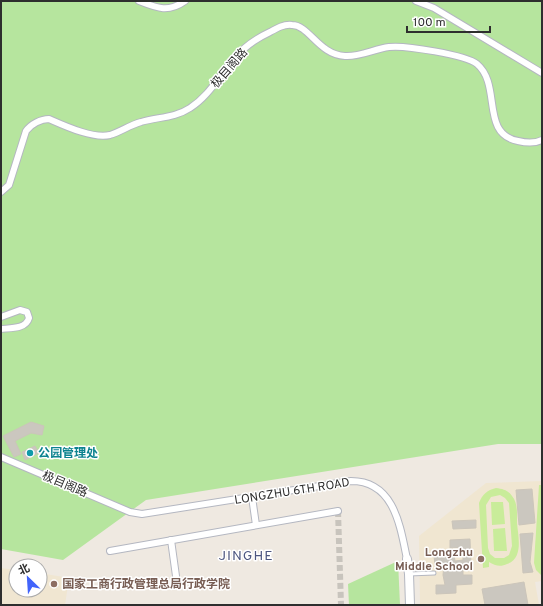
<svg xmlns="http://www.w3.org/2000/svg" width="543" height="606" viewBox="0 0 543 606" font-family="Overpass,'Noto Sans SC',sans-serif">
<rect width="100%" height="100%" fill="#efe9e1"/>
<g fill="#f0e6d1">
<polygon points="542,481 542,581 535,582 539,605 420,605 419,536 486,483"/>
<polygon points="1,568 16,570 16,590 40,590 40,573 69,578 65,605 1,605"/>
</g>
<g fill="#b6e59e">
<polygon points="1,1 542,1 542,444 498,444 146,500 63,560 1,549"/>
<polygon points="398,561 400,605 349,605 348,584"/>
</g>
<g fill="#c9ec9a" fill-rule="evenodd">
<polygon points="539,485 542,485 542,576 536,570 534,563"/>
<path d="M496 488C503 489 508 490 512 496 518 503 517 514 517 523 518 536 524 558 507 564 501 567 495 566 489 562V567L483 568 479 503C482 495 487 490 496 488ZM500 495 505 498 509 503 512 546 509 555 504 558H495L490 554 488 548 486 505 491 497Z"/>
<polygon points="491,502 503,502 505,524 492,525"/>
<polygon points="505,528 507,551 494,551 493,529"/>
</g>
<g fill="#cbc7bf" stroke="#cbc5ba">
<polygon points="31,422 44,426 42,435 31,433 15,441 21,454 14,457 3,436"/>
<polygon points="35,446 39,453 25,460 22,452"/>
<polygon points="532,489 535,523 519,525 516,490"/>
<polygon points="476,520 476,528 453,529 452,521"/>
<polygon points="533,533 530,562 533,572 523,573 520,534"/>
<polygon points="470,539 471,566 463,566 463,575 472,575 472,584 456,585 456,593 436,594 436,585 445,585 443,575 444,564 435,565 434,556 454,555 455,561 463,560 463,547 450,548 450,540"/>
<polygon points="524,582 528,605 485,605 482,589"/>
</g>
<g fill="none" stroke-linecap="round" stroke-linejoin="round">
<polyline stroke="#c8c4bd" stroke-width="6" stroke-dasharray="6 3" stroke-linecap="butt" points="338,511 341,605"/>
<g stroke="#b4b7c1" stroke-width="5">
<polyline id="lane" points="409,574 434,573"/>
</g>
<g stroke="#b4b7c1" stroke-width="8">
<g id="street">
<path d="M139 1C157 8 168 13 185 1"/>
<polyline points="416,1 434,8 542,73"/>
<path d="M1 192 9 185 26 131C31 124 41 119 49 119 65 126 93 139 110 135 120 132 130 125 141 122 157 117 175 118 190 108 209 96 219 76 234 59 243 48 257 38 270 32 277 28 284 24 292 25 309 25 319 55 345 56 360 57 374 49 389 47 405 45 466 55 477 64 502 85 480 134 518 141 526 143 534 144 542 140"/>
<path d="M1 317 20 310 27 312 29 318C26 329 11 328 1 329"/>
<path d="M1 457 130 512 142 514 351 481C394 481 400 525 407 559"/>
<polyline points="252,497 256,525"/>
<polyline points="171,540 176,576"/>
<polyline points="110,551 338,511"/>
</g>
</g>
<g stroke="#b4b7c1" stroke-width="10">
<polyline id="secondary" points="407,559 409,574 410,605"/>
</g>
<use href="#lane" stroke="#fff" stroke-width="3"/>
<use href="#street" stroke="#fff" stroke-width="6"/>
<use href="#secondary" stroke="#fff" stroke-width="8"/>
</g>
<circle fill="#0f9aa8" stroke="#fff" stroke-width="1.5" cx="30" cy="453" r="4"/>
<g fill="#8d6e63" stroke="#fff" stroke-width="1.5">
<circle cx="481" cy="559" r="4"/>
<circle cx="54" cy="584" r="4"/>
</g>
<g text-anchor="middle" stroke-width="3" stroke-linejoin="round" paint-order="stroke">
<g font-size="12" fill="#2e2e2e" stroke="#fff">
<text transform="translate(229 68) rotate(-49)" y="4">极目阁路</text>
<text transform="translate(65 484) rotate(23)" y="4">极目阁路</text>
<text transform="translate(292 491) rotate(-9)" y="4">LONGZHU 6TH ROAD</text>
</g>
<g font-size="12" font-weight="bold" fill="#0d838f" stroke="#fff" text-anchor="start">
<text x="38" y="457">公园管理处</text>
</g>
<g font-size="12" font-weight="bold" fill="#785e54" stroke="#fff" text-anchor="end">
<text x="473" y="556">Longzhu<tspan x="473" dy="14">Middle School</tspan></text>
<text x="62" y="588" text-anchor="start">国家工商行政管理总局行政学院</text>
</g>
<g font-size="14" letter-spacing="1" fill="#4d5680" stroke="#fff">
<text x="246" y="560">JINGHE</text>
</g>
</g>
<rect width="543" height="606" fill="none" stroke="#2e2e2e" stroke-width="4"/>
<g transform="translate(28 578) rotate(335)"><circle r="19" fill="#ffffff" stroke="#ababab"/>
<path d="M0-3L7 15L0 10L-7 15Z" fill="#4264fb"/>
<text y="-6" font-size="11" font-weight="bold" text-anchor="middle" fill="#2e2e2e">北</text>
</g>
<path d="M407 26v6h83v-6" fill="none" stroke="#2e2e2e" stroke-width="2"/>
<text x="413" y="26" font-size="12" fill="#2e2e2e" stroke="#ffffff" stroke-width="3" paint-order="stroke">100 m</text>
</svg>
